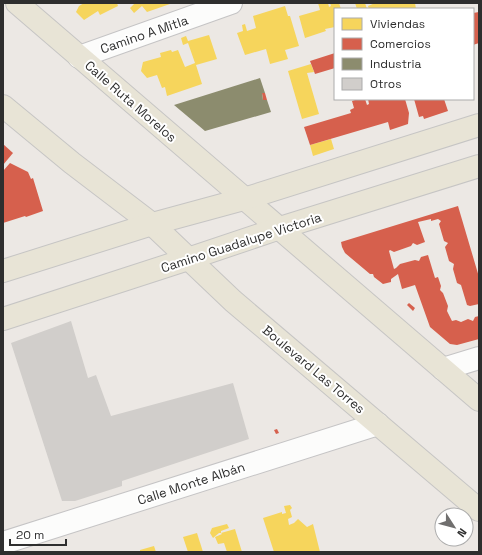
<svg xmlns="http://www.w3.org/2000/svg" width="482" height="555" viewBox="0 0 482 555" font-family="'Space Grotesk',sans-serif">
<rect width="100%" height="100%" fill="#ece8e4"/>
<g fill="#f6d55c">
<polygon points="84,3 117,3 118,6 100,15 98,11 84,20 76,12 79,6"/>
<polygon points="135,3 168,3 170,4 147,12 142,6 134,13 130,8"/>
<polygon points="318,3 328,3 329,7 331,6 330,3 339,3 341,9 335,9 335,27 325,29 326,31 305,38 299,16 320,10"/>
<polygon points="355,3 365,3 367,9 357,9"/>
<polygon points="375,3 415,3 416,9 369,9 368,6"/>
<polygon points="285,6 288,16 290,16 299,46 285,50 288,59 270,64 266,49 245,55 237,33 243,31 242,25 245,24 247,31 256,28 253,16"/>
<polygon points="209,35 217,59 196,65 202,84 167,96 165,87 162,88 157,75 147,78 141,71 143,62 161,57 160,53 171,50 172,52 178,50 185,67 195,63 188,43 183,45 181,38 186,36 188,41"/>
<polygon points="311,64 314,72 307,73 319,114 302,119 288,71"/>
<polygon points="331,139 334,149 313,156 310,145"/>
<polygon points="290,505 292,508 290,510 292,517 288,519 289,525 294,523 298,519 307,527 313,524 320,552 274,552 263,518 282,512 282,514 286,513 284,506"/>
<polygon points="227,524 229,528 221,531 221,533 219,533 213,538 210,533 212,528"/>
<polygon points="235,529 242,552 227,552 224,543 218,544 215,537 222,534 221,533"/>
<polygon points="197,533 203,552 188,552 183,537"/>
<polygon points="154,546 156,552 140,552 140,550"/>
</g>
<g fill="#d6604d">
<polygon points="479,12 479,43 473,45 473,13"/>
<polygon points="335,53 335,68 315,74 310,61"/>
<polygon points="262,93 265,93 267,100 263,100"/>
<polygon points="358,99 365,99 367,105 369,104 368,99 405,99 409,113 408,124 390,130 388,122 310,145 304,127 351,113 350,110 354,108 352,101"/>
<polygon points="414,99 444,99 448,111 424,119 423,116 419,117"/>
<polygon points="3,144 13,153 3,165"/>
<polygon points="10,163 28,172 31,179 33,178 43,211 26,217 25,216 3,223 3,171"/>
<polygon points="458,206 479,277 479,304 470,306 467,305 461,285 457,283 453,269 454,264 449,261 445,247 448,243 444,241 439,224 441,221 438,219 431,221 431,219 418,222 425,242 417,245 413,243 411,246 394,252 390,250 389,251 394,269 396,268 400,264 415,260 419,261 421,257 428,255 435,278 438,277 441,286 440,290 443,293 448,306 447,311 452,321 456,320 461,322 468,319 473,321 475,317 479,316 479,339 457,345 450,344 430,327 415,285 402,289 398,274 391,279 391,282 383,284 374,277 373,274 370,274 345,253 342,247 341,242"/>
<polygon points="409,303 415,308 413,311 407,305"/>
<polygon points="277,429 279,433 276,434 274,430"/>
</g>
<polygon fill="#8c8c6e" points="260,78 265,93 262,93 263,100 267,100 271,112 205,131 174,105"/>
<polygon fill="#d1cecb" points="71,321 88,378 96,375 111,416 233,383 249,439 122,481 122,486 75,501 62,501 11,343"/>
<g fill="none" stroke-linecap="round" stroke-linejoin="round">
<g stroke="#c5c4c5" stroke-width="24">
<g id="minor">
<polyline points="79,57 231,3"/>
<polyline points="443,369 479,358"/>
<polyline points="3,543 378,424"/>
</g>
</g>
<g stroke="#c6c5c4" stroke-width="24">
<g id="major">
<polyline points="17,3 479,400"/>
<polyline points="3,106 72,163 152,224 233,301 479,510"/>
<polyline points="3,271 152,224 244,199 479,125"/>
<polyline points="3,319 188,259 280,228 479,166"/>
</g>
</g>
<use href="#minor" stroke="#fcfcfb" stroke-width="22"/>
<use href="#major" stroke="#e8e4d6" stroke-width="22"/>
</g>
<g text-anchor="middle" stroke-width="4" stroke-linejoin="round" paint-order="stroke">
<g font-size="13" fill="#2e2e2e" stroke="#fff">
<text transform="translate(144 34) rotate(-19)" y="5">Camino A Mitla</text>
<text transform="translate(131 101) rotate(41)" y="5">Calle Ruta Morelos</text>
<text transform="translate(241 242) rotate(-18)" y="5">Camino Guadalupe Victoria</text>
<text transform="translate(314 369) rotate(40)" y="5">Boulevard Las Torres</text>
<text transform="translate(191 483) rotate(-18)" y="5">Calle Monte Albán</text>
</g>
</g>
<rect width="482" height="555" fill="none" stroke="#2e2e2e" stroke-width="8"/>
<rect x="334" y="8" width="140" height="92" fill="#ffffff" stroke="#ababab"/>
<rect x="342" y="18" width="20" height="12" fill="#f6d55c" stroke="#ababab"/>
<text x="370" y="28" font-size="12" fill="#2e2e2e">Viviendas</text>
<rect x="342" y="38" width="20" height="12" fill="#d6604d" stroke="#ababab"/>
<text x="370" y="48" font-size="12" fill="#2e2e2e">Comercios</text>
<rect x="342" y="58" width="20" height="12" fill="#8c8c6e" stroke="#ababab"/>
<text x="370" y="68" font-size="12" fill="#2e2e2e">Industria</text>
<rect x="342" y="78" width="20" height="12" fill="#d1cecb" stroke="#ababab"/>
<text x="370" y="88" font-size="12" fill="#2e2e2e">Otros</text>
<g transform="translate(454 527) rotate(126)"><circle r="19" fill="#ffffff" stroke="#ababab"/>
<path d="M0-3L7 15L0 10L-7 15Z" fill="#706f6e"/>
<text y="-6" font-size="11" font-weight="bold" text-anchor="middle" fill="#2e2e2e">N</text>
</g>
<path d="M10 539v6h56v-6" fill="none" stroke="#2e2e2e" stroke-width="2"/>
<text x="16" y="539" font-size="12" fill="#2e2e2e" stroke="#ffffff" stroke-width="3" paint-order="stroke">20 m</text>
</svg>
